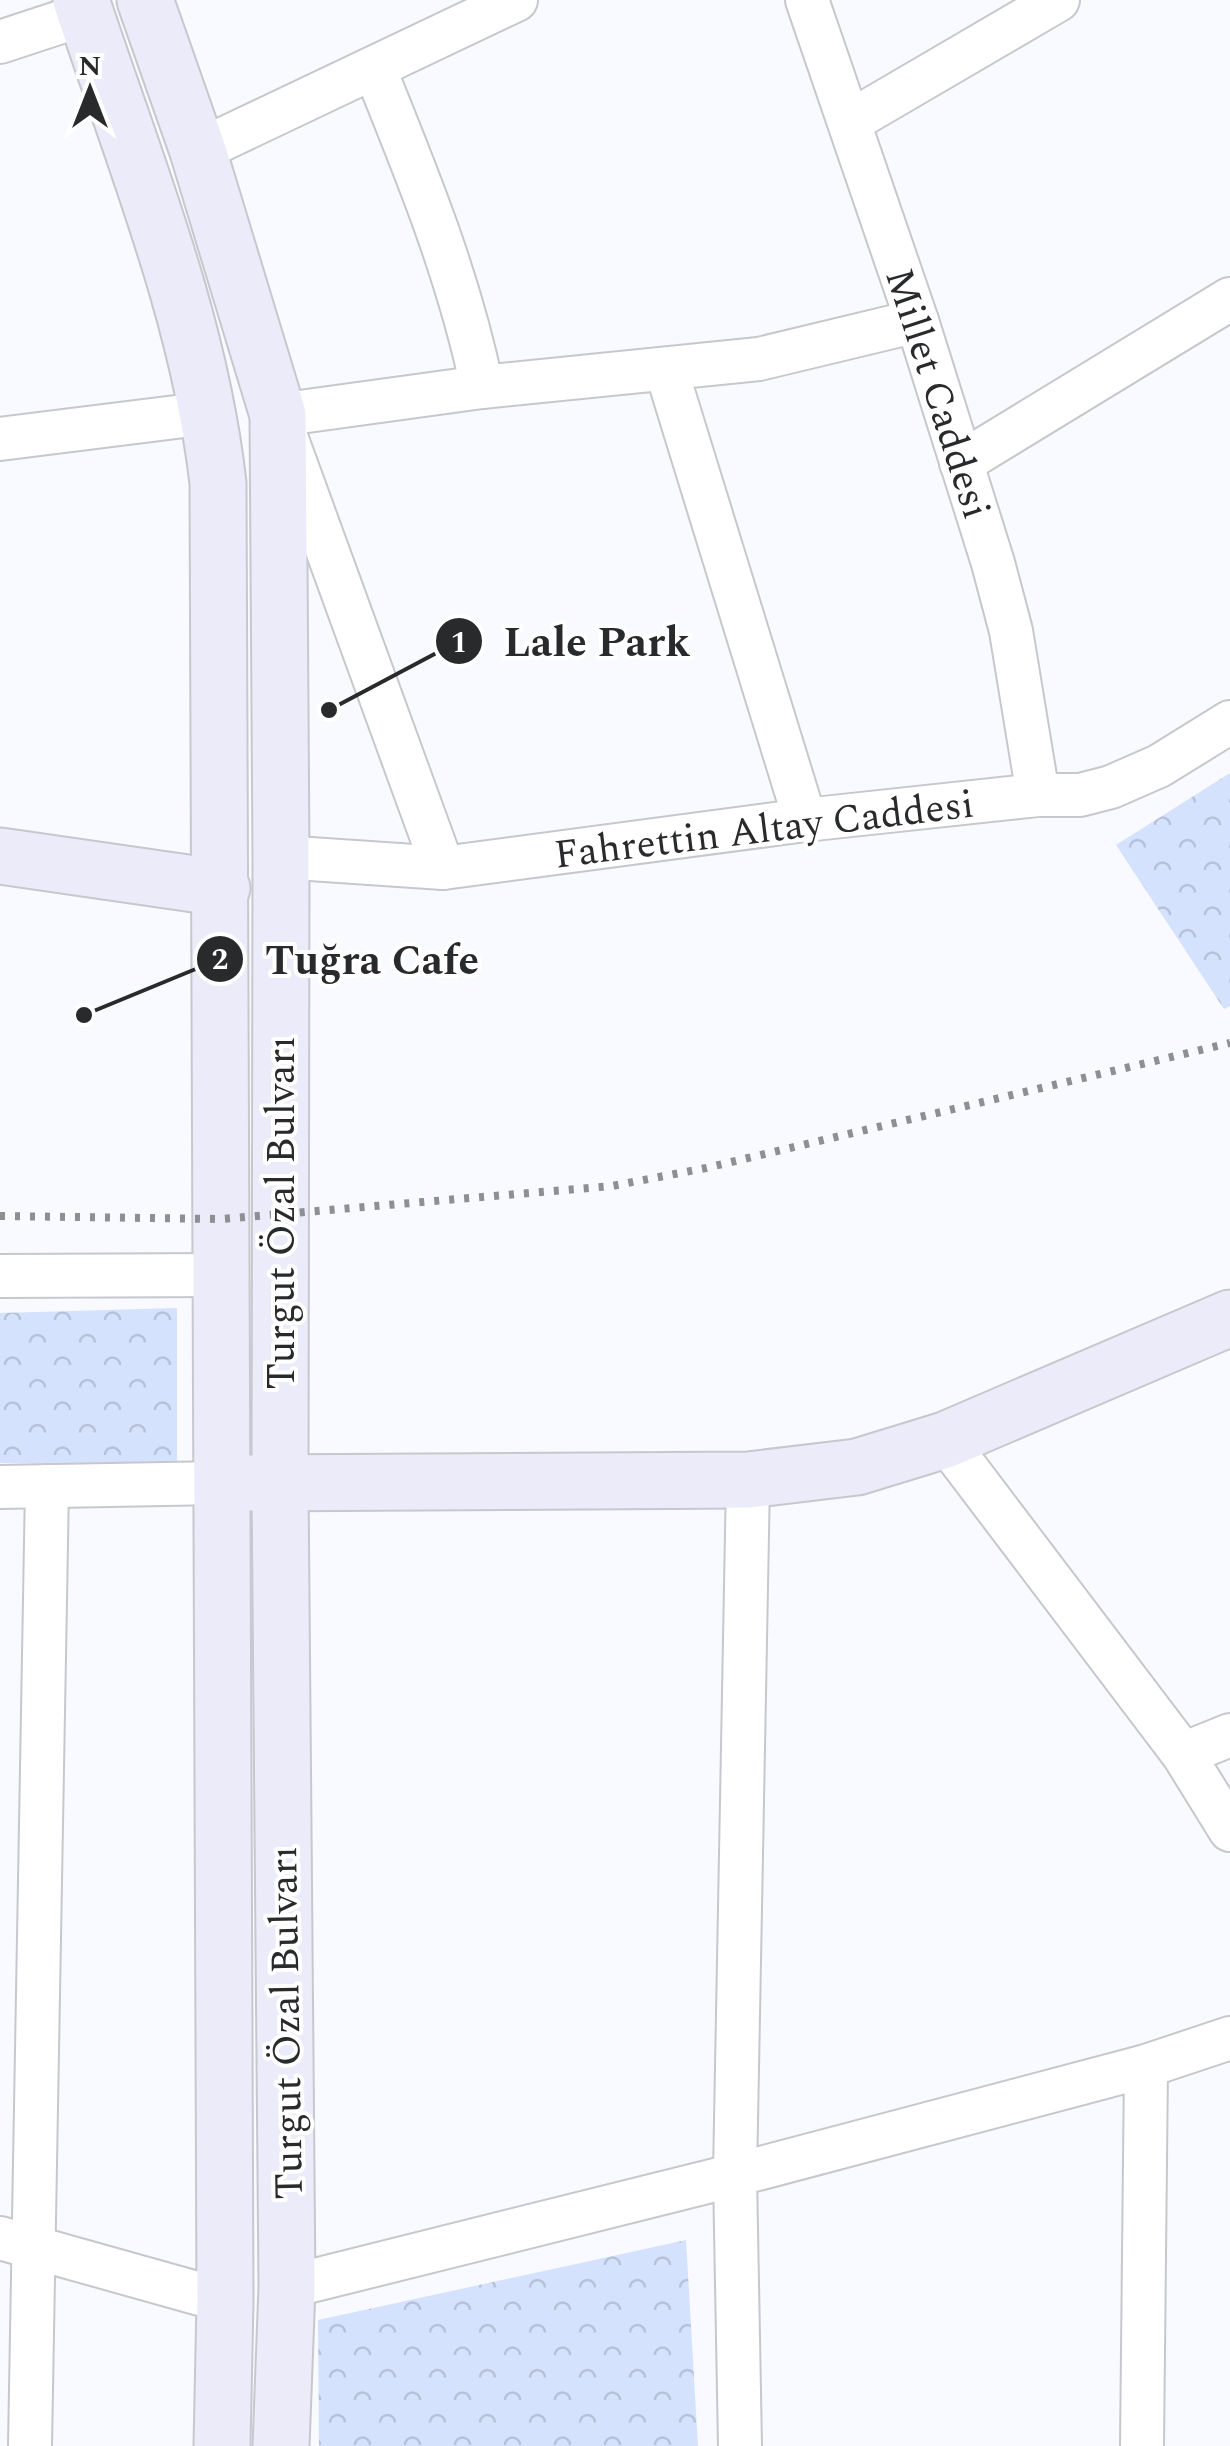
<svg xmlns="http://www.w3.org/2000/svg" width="1230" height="2446" viewBox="0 0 1230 2446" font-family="Spectral,serif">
<defs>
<pattern id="park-crowns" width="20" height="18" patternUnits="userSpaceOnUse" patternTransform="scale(2.5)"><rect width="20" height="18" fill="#d5e2fd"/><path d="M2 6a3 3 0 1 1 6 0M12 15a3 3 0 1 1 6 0" fill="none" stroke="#b7c2d9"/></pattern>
</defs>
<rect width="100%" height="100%" fill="#f8faff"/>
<g fill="url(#park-crowns)">
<polygon points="1230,773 1230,1006 1224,1009 1116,845"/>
<polygon points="177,1308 177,1466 0,1463 0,1313"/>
<polygon points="686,2240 698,2446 319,2446 318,2320"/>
</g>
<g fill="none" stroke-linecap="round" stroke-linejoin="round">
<g stroke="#c6c8cd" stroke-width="46">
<g id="street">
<polyline points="807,0 917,321 993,563 1011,631 1038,795"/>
<polyline points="0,42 85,14"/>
<path d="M375 70C417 174 459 276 482 387"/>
<polyline points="851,121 1058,0"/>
<polyline points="198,151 516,0"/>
<polyline points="666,369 805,820"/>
<polyline points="0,439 208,413"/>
<polyline points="961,463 1230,299"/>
<polyline points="281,857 443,868 805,820 1038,795 1080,795 1111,787 1159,766 1230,722"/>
<polyline points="443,868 278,415 482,387 759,359 917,321"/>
<polyline points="0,1276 221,1275"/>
<polyline points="945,1440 1183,1754 1230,1830"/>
<polyline points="0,1487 220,1483"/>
<polyline points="1183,1754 1230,1735"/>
<polyline points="0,2238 225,2301"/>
<polyline points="287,2287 735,2175 1146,2066 1230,2038"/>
<polyline points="30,2446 47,1486"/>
<polyline points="740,2446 735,2175 748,1480"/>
<polyline points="1142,2446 1146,2066"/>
</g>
</g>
<g stroke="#c6c8cd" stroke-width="59">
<g id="secondary">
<path d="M81 0C133 158 199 316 218 483L225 2301 222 2446"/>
<polyline points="145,0 198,151 278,415 281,857 280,1483 287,2287 281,2446"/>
<polyline points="0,856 222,888"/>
<polyline points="243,1483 748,1480 857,1467 945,1440 1230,1318"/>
</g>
</g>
<use href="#street" stroke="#fff" stroke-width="42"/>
<use href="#secondary" stroke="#ecebf9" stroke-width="55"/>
<polyline stroke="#8d8f92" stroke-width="8" stroke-dasharray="5 10" stroke-linecap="butt" points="0,1216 222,1219 612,1186 706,1168 1230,1043"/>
</g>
<g text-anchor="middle" stroke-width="8" stroke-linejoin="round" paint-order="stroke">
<g font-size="40" fill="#292a2c" stroke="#fff">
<text transform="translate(939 393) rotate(72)" y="14">Millet Caddesi</text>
<text transform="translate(764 828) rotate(-7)" y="14">Fahrettin Altay Caddesi</text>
<text transform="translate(280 1213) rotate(-90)" y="14">Turgut Özal Bulvarı</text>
<text transform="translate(285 2023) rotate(-91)" y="14">Turgut Özal Bulvarı</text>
</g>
</g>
<path fill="none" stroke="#292a2c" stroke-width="4" d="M329 710L459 641M84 1015L220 959"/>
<g fill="#292a2c" stroke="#fff" stroke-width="4">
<circle cx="329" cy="710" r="10"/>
<circle cx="84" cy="1015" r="10"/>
<circle cx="459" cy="641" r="25"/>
<circle cx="220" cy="959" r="25"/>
</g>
<g font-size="30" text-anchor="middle" font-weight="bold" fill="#fff">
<text x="459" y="652">1</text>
<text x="220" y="969">2</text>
</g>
<g font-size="42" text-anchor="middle" font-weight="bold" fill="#292a2c" stroke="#fff" stroke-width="8" stroke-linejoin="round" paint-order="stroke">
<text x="597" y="656">Lale Park</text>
<text x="372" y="974">Tuğra Cafe</text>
</g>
<g transform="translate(90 90)" stroke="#ffffff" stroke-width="8" paint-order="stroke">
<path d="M0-8L18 38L0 25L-18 38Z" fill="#292a2c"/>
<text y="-15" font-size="28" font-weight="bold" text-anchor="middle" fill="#292a2c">N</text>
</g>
</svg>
